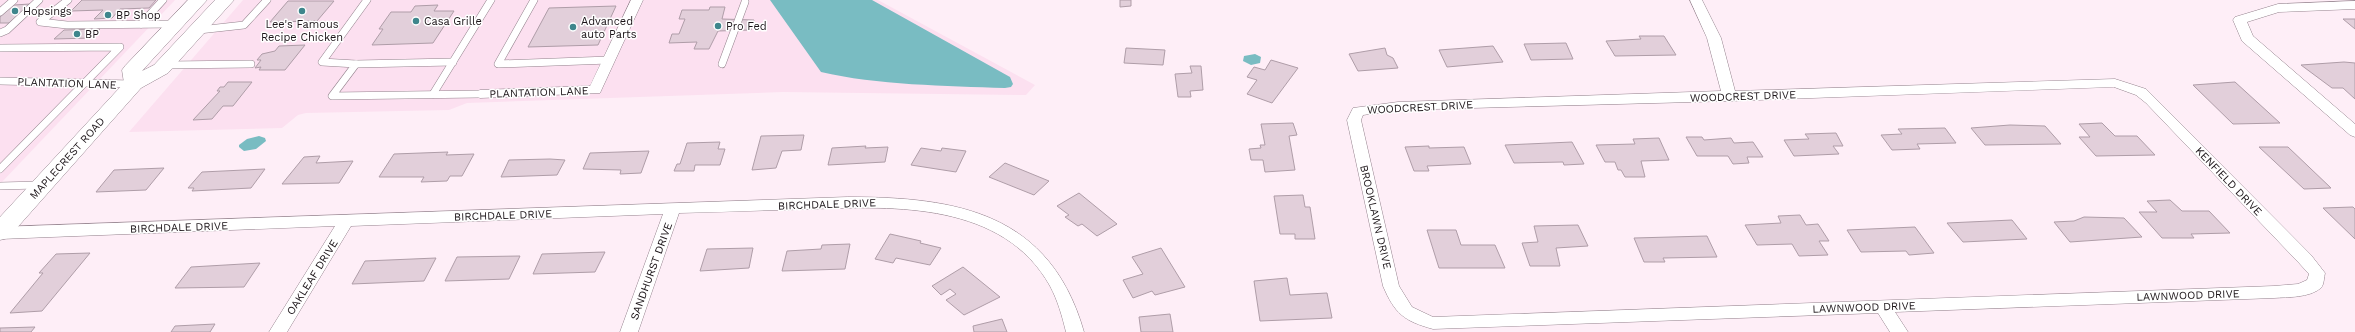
<svg xmlns="http://www.w3.org/2000/svg" width="2355" height="332" viewBox="0 0 2355 332" font-family="'Work Sans',sans-serif">
<rect width="100%" height="100%" fill="#feeef7"/>
<g fill="#fce0f0">
<polygon points="0,0 175,0 0,184"/>
<polygon points="243,0 878,0 1035,85 1026,95 783,92 467,103 449,110 306,113 298,115 282,128 129,132"/>
</g>
<g fill="#79bcc2">
<path d="M770 0H872L1010 77 1013 84 1011 87 1005 88C947 86 876 85 821 72Z"/>
<polygon points="1255,54 1261,57 1260,63 1251,65 1243,61 1244,56"/>
<polygon points="259,136 265,138 266,141 256,149 244,151 239,147 239,145 247,139"/>
</g>
<g fill="#e2cfda" stroke="#af9da8">
<polygon points="82,0 156,0 149,8 120,9 112,18 94,19 103,10 71,11"/>
<polygon points="1120,0 1131,0 1131,6 1120,7"/>
<polygon points="288,1 334,1 317,21 270,22"/>
<polygon points="30,4 10,23 0,23 0,17 14,5"/>
<polygon points="438,5 434,11 454,11 433,43 372,45 383,29 379,29 391,12 411,12 415,6"/>
<polygon points="616,6 598,45 528,47 549,8"/>
<polygon points="710,7 725,7 722,19 754,20 751,30 718,31 709,49 694,49 697,42 669,43 672,34 679,34 685,19 679,19 682,10 709,10"/>
<polygon points="2343,19 2355,19 2355,29"/>
<polygon points="100,29 91,38 54,39 64,30"/>
<polygon points="1639,36 1664,36 1676,55 1615,56 1606,41 1641,39"/>
<polygon points="1566,43 1573,59 1531,60 1524,44"/>
<polygon points="305,45 285,70 259,70 261,67 255,68 261,60 257,60 262,54 275,51 279,46"/>
<polygon points="1493,46 1503,62 1447,67 1439,50"/>
<polygon points="1126,48 1165,50 1163,65 1124,63"/>
<polygon points="1385,48 1387,55 1393,58 1398,68 1358,71 1349,54"/>
<polygon points="1271,60 1298,68 1272,103 1247,94 1257,80 1247,77 1254,67 1265,70"/>
<polygon points="2344,62 2355,63 2355,99 2343,88 2332,88 2301,65"/>
<polygon points="1190,66 1201,66 1203,90 1190,91 1191,97 1178,97 1175,74 1192,73"/>
<polygon points="228,82 252,82 233,106 223,106 212,119 193,120 220,91 217,91 220,87 224,87"/>
<polygon points="2235,82 2280,123 2233,124 2193,85"/>
<polygon points="1293,123 1297,135 1289,136 1295,170 1265,172 1263,160 1251,160 1249,149 1261,148 1260,145 1265,145 1261,124"/>
<polygon points="2102,123 2115,136 2137,136 2155,155 2096,156 2079,137 2090,137 2079,124"/>
<polygon points="2010,125 2045,126 2061,144 1985,145 1971,128"/>
<polygon points="1945,128 1956,143 1917,144 1920,149 1892,150 1881,135 1902,134 1898,129"/>
<polygon points="1836,133 1843,146 1833,146 1839,154 1794,156 1784,140 1809,139 1805,134"/>
<polygon points="804,135 801,150 782,151 776,168 752,170 761,136"/>
<polygon points="1686,137 1702,137 1704,140 1731,138 1734,143 1753,142 1763,157 1747,157 1749,163 1733,164 1728,156 1697,156"/>
<polygon points="1659,138 1669,160 1641,161 1645,177 1625,177 1621,170 1618,170 1615,162 1605,162 1596,145 1635,144 1633,139"/>
<polygon points="720,142 718,149 725,149 720,165 695,165 694,171 674,171 677,164 680,164 687,143"/>
<polygon points="1572,142 1584,164 1564,165 1563,162 1514,163 1505,145"/>
<polygon points="866,146 865,148 888,147 885,162 828,165 832,148"/>
<polygon points="1429,146 1429,148 1464,147 1471,164 1427,166 1429,171 1414,171 1405,147"/>
<polygon points="2259,147 2288,147 2331,188 2304,189"/>
<polygon points="921,148 941,151 942,148 966,151 956,172 911,165"/>
<polygon points="649,151 641,173 620,174 621,170 583,169 590,153"/>
<polygon points="448,152 446,155 474,154 462,176 450,176 447,181 421,182 424,177 379,177 394,154"/>
<polygon points="320,156 316,163 353,161 339,183 282,184 304,157"/>
<polygon points="550,159 565,160 557,175 501,177 509,160"/>
<polygon points="1005,163 1049,181 1034,195 989,177"/>
<polygon points="164,168 146,190 96,192 114,170"/>
<polygon points="265,169 251,188 192,191 194,188 188,188 202,172"/>
<polygon points="1079,193 1117,224 1097,236 1082,224 1078,226 1065,217 1069,215 1057,206"/>
<polygon points="1303,195 1305,207 1310,207 1315,239 1295,239 1295,234 1280,234 1274,196"/>
<polygon points="2170,200 2182,211 2209,211 2230,233 2191,234 2194,238 2162,238 2139,212 2157,212 2147,201"/>
<polygon points="2353,207 2355,209 2355,239 2323,208"/>
<polygon points="1800,215 1806,225 1818,224 1829,241 1819,241 1828,255 1799,256 1792,244 1757,245 1745,225 1781,223 1778,216"/>
<polygon points="2084,217 2124,218 2142,237 2070,242 2054,222 2074,221"/>
<polygon points="2012,220 2027,239 1963,242 1947,223"/>
<polygon points="1578,225 1588,246 1556,248 1560,266 1530,266 1522,243 1538,242 1534,226"/>
<polygon points="1915,227 1934,253 1909,255 1906,251 1861,252 1847,230"/>
<polygon points="1427,230 1456,230 1461,245 1495,245 1505,268 1439,268"/>
<polygon points="890,234 921,241 920,243 941,248 930,265 896,258 893,263 875,259"/>
<polygon points="1707,236 1717,257 1663,258 1665,262 1644,262 1634,238"/>
<polygon points="850,244 845,269 782,271 787,251 821,249 822,245"/>
<polygon points="753,248 749,268 700,271 707,249"/>
<polygon points="1161,248 1185,287 1155,295 1152,291 1133,298 1123,280 1143,274 1132,257"/>
<polygon points="605,252 595,272 533,274 542,254"/>
<polygon points="90,253 42,311 10,313 43,273 39,273 56,254"/>
<polygon points="520,256 509,279 445,281 457,257"/>
<polygon points="436,258 424,281 352,284 365,261"/>
<polygon points="260,263 244,287 175,288 191,267"/>
<polygon points="963,267 1000,297 964,315 946,300 956,294 950,289 941,295 932,286"/>
<polygon points="1287,278 1290,295 1327,293 1332,318 1260,321 1254,281"/>
<polygon points="1170,314 1173,332 1141,332 1139,317"/>
<polygon points="1002,319 1007,332 974,332 973,326"/>
<polygon points="215,324 210,332 171,332 175,326"/>
<polygon points="35,327 31,332 0,332 0,328"/>
</g>
<g fill="none" stroke-linecap="round" stroke-linejoin="round">
<g stroke="#94828d" stroke-width="8">
<g id="lane">
<polyline points="68,0 40,22 67,25 174,24"/>
<polyline points="367,0 322,62 356,64 332,96 480,94"/>
<polyline points="534,0 498,64 609,60"/>
<polyline points="0,12 14,0"/>
<polyline points="141,24 163,0"/>
<polyline points="199,30 244,25 267,0"/>
<polyline points="0,33 7,30 39,0"/>
<polyline points="0,48 120,47 0,169"/>
<polyline points="356,64 453,62"/>
<polyline points="722,64 745,2"/>
<polyline points="167,65 251,64"/>
<polyline points="0,81 132,84"/>
<polyline points="433,94 491,0"/>
<polyline points="0,186 38,185"/>
</g>
</g>
<g stroke="#94828d" stroke-width="1">
<g id="street">
<polygon points="631,0 643,0 600,93 480,98 473,94 480,90 590,86"/>
<path d="M1690 0H1702L1721 38 1735 91 2115 79 2146 89 2311 255 2325 273C2324 277 2324 285 2321 288 2309 298 2288 297 2274 298L1895 312 1908 332H1890L1878 313 1433 329C1404 321 1395 314 1383 286L1347 120 1353 108 1398 102 1721 91 1707 38ZM2114 87 2136 95 2146 103 2299 263 2309 274 2307 280 2298 284 2274 286 1433 317 1412 307 1399 286 1361 120 1363 115 1398 110 1730 101Z"/>
<polygon points="2355,1 2355,9 2279,12 2247,22 2253,36 2355,124 2355,137 2350,135 2242,41 2233,20 2235,17 2278,4"/>
<path d="M848 197C958 197 1050 213 1084 332H1066C1062 316 1058 301 1050 286 1003 202 895 206 813 209 768 210 724 212 679 213L638 332H620L663 214 351 226 287 332H269L335 226 0 239V227Z"/>
</g>
</g>
<g stroke="#94828d" stroke-width="1">
<polygon id="primary" points="188,0 207,0 142,71 154,65 215,0 234,0 168,73 141,88 8,238 0,240 0,217 124,83 122,70 125,66"/>
</g>
<use href="#lane" stroke="#fff" stroke-width="7"/>
<use href="#street" fill="#fff" fill-rule="evenodd"/>
<use href="#primary" fill="#fff" fill-rule="evenodd"/>
</g>
<g fill="#3e868c" stroke="#fff" stroke-width="1.5">
<circle cx="15" cy="11" r="4"/>
<circle cx="302" cy="11" r="4"/>
<circle cx="108" cy="15" r="4"/>
<circle cx="416" cy="21" r="4"/>
<circle cx="718" cy="26" r="4"/>
<circle cx="573" cy="27" r="4"/>
<circle cx="77" cy="34" r="4"/>
</g>
<g text-anchor="middle" stroke-width="3" stroke-linejoin="round" paint-order="stroke">
<g font-size="11" fill="#1b1418" stroke="#fff" text-anchor="start">
<text x="23" y="15">Hopsings</text>
<text x="116" y="19">BP Shop</text>
<text x="424" y="25">Casa Grille</text>
<text x="581" y="25">Advanced<tspan x="581" dy="13">auto Parts</tspan></text>
<text x="302" y="28" text-anchor="middle">Lee's Famous<tspan x="302" dy="13">Recipe Chicken</tspan></text>
<text x="726" y="30">Pro Fed</text>
<text x="85" y="38">BP</text>
</g>
<g font-size="11" fill="#1b1418" stroke="#fff">
<text transform="translate(67 83) rotate(2)" y="4">PLANTATION LANE</text>
<text transform="translate(539 92) rotate(-2)" y="4">PLANTATION LANE</text>
<text transform="translate(1743 96) rotate(-2)" y="4">WOODCREST DRIVE</text>
<text transform="translate(1420 107) rotate(-3)" y="4">WOODCREST DRIVE</text>
<text transform="translate(67 158) rotate(-48)" y="4">MAPLECREST ROAD</text>
<text transform="translate(2229 181) rotate(46)" y="4">KENFIELD DRIVE</text>
<text transform="translate(827 204) rotate(-2)" y="4">BIRCHDALE DRIVE</text>
<text transform="translate(503 215) rotate(-2)" y="4">BIRCHDALE DRIVE</text>
<text transform="translate(1376 217) rotate(77)" y="4">BROOKLAWN DRIVE</text>
<text transform="translate(179 227) rotate(-2)" y="4">BIRCHDALE DRIVE</text>
<text transform="translate(651 271) rotate(-70)" y="4">SANDHURST DRIVE</text>
<text transform="translate(312 277) rotate(-58)" y="4">OAKLEAF DRIVE</text>
<text transform="translate(2188 295) rotate(-2)" y="4">LAWNWOOD DRIVE</text>
<text transform="translate(1864 307) rotate(-2)" y="4">LAWNWOOD DRIVE</text>
</g>
</g>
</svg>
